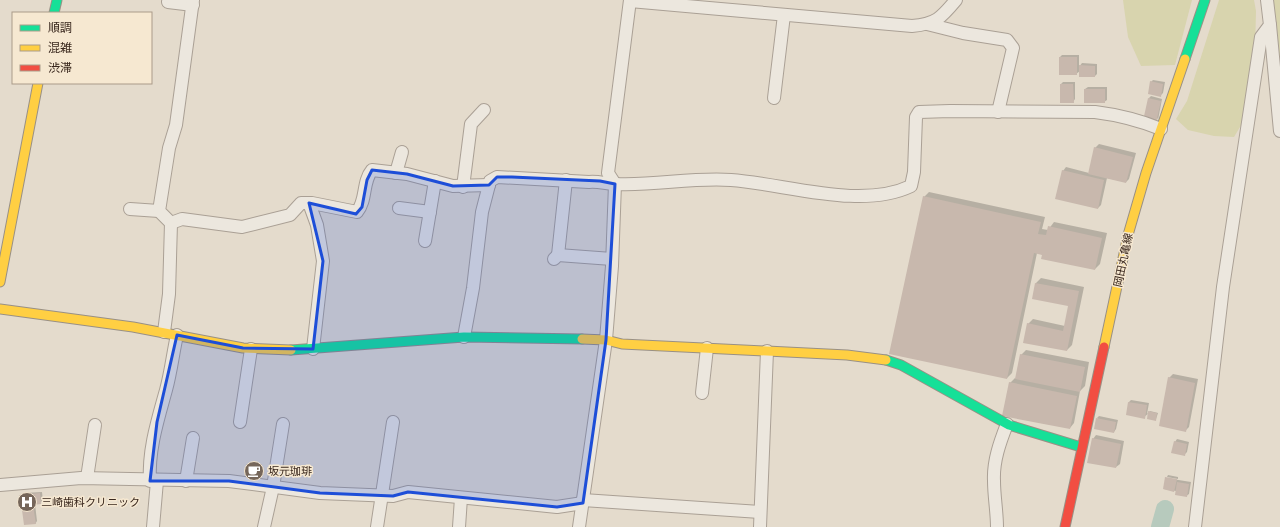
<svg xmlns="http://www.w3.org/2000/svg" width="1280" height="527" viewBox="0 0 1280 527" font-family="'IBM Plex Serif','Noto Sans JP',serif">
<rect width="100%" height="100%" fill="#e4dbcc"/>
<g fill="#d8d4ae">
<polygon points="1123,0 1192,0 1175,65 1141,66 1128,37"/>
<polygon points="1219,0 1254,0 1256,11 1255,52 1249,112 1234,137 1214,136 1188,130 1176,119 1187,101"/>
<polygon points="1270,0 1280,0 1280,96"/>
</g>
<g fill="#0003">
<polygon points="1062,55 1079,55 1079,67 1082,63 1097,64 1097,74 1095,76 1080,71 1076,74 1060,57"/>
<polygon points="1153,80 1165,82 1163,93 1161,95 1151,82"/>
<polygon points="1063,82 1075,82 1075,99 1073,102 1061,84"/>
<polygon points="1088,87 1107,87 1107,100 1104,102 1085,89"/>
<polygon points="1151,96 1162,99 1158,120 1149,98"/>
<polygon points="1099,144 1136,153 1129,179 1126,182 1107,178 1101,205 1098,208 1063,171 1066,167 1089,173 1095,148"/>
<polygon points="929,192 1045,217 1042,229 1048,230 1054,222 1107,233 1100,264 1095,269 1037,253 1012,373 1007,378 924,197"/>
<polygon points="1041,278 1084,287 1072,345 1067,350 1028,324 1033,319 1065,326 1069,305 1033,298 1036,283"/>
<polygon points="1026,350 1089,362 1085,386 1080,391 1074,423 1070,428 1010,383 1015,378 1017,378 1021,355"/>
<polygon points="1173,374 1198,379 1189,427 1185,431 1169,378"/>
<polygon points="1131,400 1149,403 1147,414 1150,411 1158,413 1156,419 1149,413 1144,417 1127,414 1129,402"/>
<polygon points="1099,416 1118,420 1116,429 1114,432 1097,418"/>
<polygon points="1096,435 1124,441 1120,464 1116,467 1093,439"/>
<polygon points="1177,439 1189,442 1187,452 1185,454 1175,442"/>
<polygon points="1168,475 1178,477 1178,479 1167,477"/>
<polygon points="1166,478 1191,482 1189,494 1186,496 1176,491 1164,489"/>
<polygon points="42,492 43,501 35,504 37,521 35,524 21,495 23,493"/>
</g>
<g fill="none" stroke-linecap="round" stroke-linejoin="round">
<polyline stroke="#b7cabd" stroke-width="18" points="1160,527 1165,509"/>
</g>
<g fill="#c8b8ad">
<rect x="1059" y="57" width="18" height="18"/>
<polygon points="1079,65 1095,66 1095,77 1079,77"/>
<polygon points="1150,81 1163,84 1161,97 1148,94"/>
<polygon points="1060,84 1073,84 1074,103 1060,103"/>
<rect x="1084" y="89" width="21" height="14"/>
<polygon points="1148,98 1161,101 1156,123 1143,121"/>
<polygon points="1094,147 1133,157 1126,183 1088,174"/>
<polygon points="1062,170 1104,180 1098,209 1055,199"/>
<polygon points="923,196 1041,222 1038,234 1046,235 1048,226 1102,238 1095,270 1041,259 1042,255 1034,253 1007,379 889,354"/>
<polygon points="1035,283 1079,291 1067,351 1023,343 1027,323 1063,331 1068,306 1032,299"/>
<polygon points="1020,354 1085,367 1080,392 1015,379"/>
<polygon points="1168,377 1195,383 1186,432 1159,426"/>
<polygon points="1009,382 1077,396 1070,429 1002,416"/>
<polygon points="1128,402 1147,405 1145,419 1126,415"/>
<polygon points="1148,411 1157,413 1156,421 1147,419"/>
<polygon points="1096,418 1116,422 1114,433 1094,429"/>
<polygon points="1092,438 1121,444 1116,468 1087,463"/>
<polygon points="1174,441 1187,444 1185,456 1171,453"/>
<polygon points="1165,477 1177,479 1174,492 1163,489"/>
<polygon points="1177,482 1189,484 1187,497 1175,495"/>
<polygon points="40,493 41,504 33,505 36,524 24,525 20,495"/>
</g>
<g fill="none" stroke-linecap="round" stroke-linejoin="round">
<g stroke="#aaa095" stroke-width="14">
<g id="street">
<path d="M630 1 912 26C936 24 941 18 956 0"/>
<polyline points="168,2 193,5"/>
<polyline points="927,24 963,33 1007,40 1013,48 998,112"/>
<polyline points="1270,25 1280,131"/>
<polyline points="774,98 784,15"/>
<polyline points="396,173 402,152"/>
<polyline points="463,187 471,124 484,110"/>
<polyline points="309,203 317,225 323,261 313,349"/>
<polyline points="399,208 430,212"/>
<polyline points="130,209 159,211"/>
<path d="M171 223 182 219 242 227 290 215 301 203H312L357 212C367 200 362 182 372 170L407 174 453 186 489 185"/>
<polyline points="425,241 435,181"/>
<polyline points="558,255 566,180"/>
<polyline points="554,259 558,255 612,259"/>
<polyline points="164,332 169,294 171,223 159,211 169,148 176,125 193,0"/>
<path d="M464 337 473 288 482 212 490 181 497 177 589 182C599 181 606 184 616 184 654 186 693 177 731 180 786 184 861 210 911 186L914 172 916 117 919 112 950 111 1095 112C1119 115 1139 120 1161 129"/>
<polyline points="702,393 707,348"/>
<polyline points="240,422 251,349"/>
<polyline points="87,478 95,425"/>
<path d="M150 481C148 450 158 419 166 390 171 372 173 353 177 335"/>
<polyline points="186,481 193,438"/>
<polyline points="0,485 81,478 229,481 320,493 393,496 408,492 557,507 583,503"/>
<polyline points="583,500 760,512"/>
<polyline points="153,527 157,481"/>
<polyline points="264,527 273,487 283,424"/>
<polyline points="377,527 393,422"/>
<polyline points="459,527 461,498"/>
<polyline points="579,527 606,340 612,266 615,184 608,173 630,0"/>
<polyline points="760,527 767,351"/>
<path d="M997 527C997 512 994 496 994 481 993 461 1000 442 1007 424"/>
<polyline points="1195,527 1223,287 1261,37 1270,25 1267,0"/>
</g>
</g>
<g stroke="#999085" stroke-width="11">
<g id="fast">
<polyline points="54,13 57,0"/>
<polyline points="1185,59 1205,0"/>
<polyline points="291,350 464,337 582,339"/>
<polyline points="886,360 901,365 1009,425 1081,447"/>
</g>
</g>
<g stroke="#999085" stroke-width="11">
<g id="slow">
<polyline points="0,282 38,83"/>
<polyline points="0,309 133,327 243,348 291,350"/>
<polyline points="582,339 606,340 622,344 847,355 886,360"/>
<polyline points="1104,347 1128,235 1146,173 1185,59"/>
</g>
</g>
<g stroke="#999085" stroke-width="11">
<polyline id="jam" points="1065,527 1104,347"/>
</g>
<use href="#street" stroke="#ece7de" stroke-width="12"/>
<use href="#fast" stroke="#16e098" stroke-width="9"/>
<use href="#slow" stroke="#ffcf43" stroke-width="9"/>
<use href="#jam" stroke="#f24e42" stroke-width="9"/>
</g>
<path fill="#1d4ed8" fill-opacity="0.2" stroke="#1d4ed8" stroke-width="3" stroke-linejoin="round" d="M372 170 407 174 453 186 489 185 497 177H512L600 181 615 184 606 340 583 503 557 507 408 492 393 496 320 493 229 481H150L157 422 177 335 243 348 313 349 323 261 309 203 356 214 362 207 367 180Z"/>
<defs>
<g id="cafe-disc" transform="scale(1)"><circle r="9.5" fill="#75665a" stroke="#f6e8d1"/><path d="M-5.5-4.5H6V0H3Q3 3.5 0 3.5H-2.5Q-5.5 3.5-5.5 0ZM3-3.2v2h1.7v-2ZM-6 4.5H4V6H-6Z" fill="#fff"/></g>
<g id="hospital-disc" transform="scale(1)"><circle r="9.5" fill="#75665a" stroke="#f6e8d1"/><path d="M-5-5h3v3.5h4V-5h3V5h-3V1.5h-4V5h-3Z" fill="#fff"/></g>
</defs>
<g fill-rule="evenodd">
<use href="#cafe-disc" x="254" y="471"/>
<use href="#hospital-disc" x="27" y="502"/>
</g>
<g text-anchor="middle" stroke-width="3" stroke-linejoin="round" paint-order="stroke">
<g font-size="11" fill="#39271d" stroke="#f6e8d1">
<text transform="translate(1123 260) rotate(-78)" y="4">岡田丸亀線</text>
</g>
<g font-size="11" fill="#39271d" stroke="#f6e8d1" text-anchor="start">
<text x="268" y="475">坂元珈琲</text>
<text x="41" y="506">三崎歯科クリニック</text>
</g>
</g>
<rect x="12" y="12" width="140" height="72" fill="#f6e8d1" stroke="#aa9b89"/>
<rect x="20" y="25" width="20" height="6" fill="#16e098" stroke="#aa9b89"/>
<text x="48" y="32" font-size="12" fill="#39271d">順調</text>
<rect x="20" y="45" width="20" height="6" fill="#ffcf43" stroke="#aa9b89"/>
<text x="48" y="52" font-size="12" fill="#39271d">混雑</text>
<rect x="20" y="65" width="20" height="6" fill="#f24e42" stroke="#aa9b89"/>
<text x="48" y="72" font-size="12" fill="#39271d">渋滞</text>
</svg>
